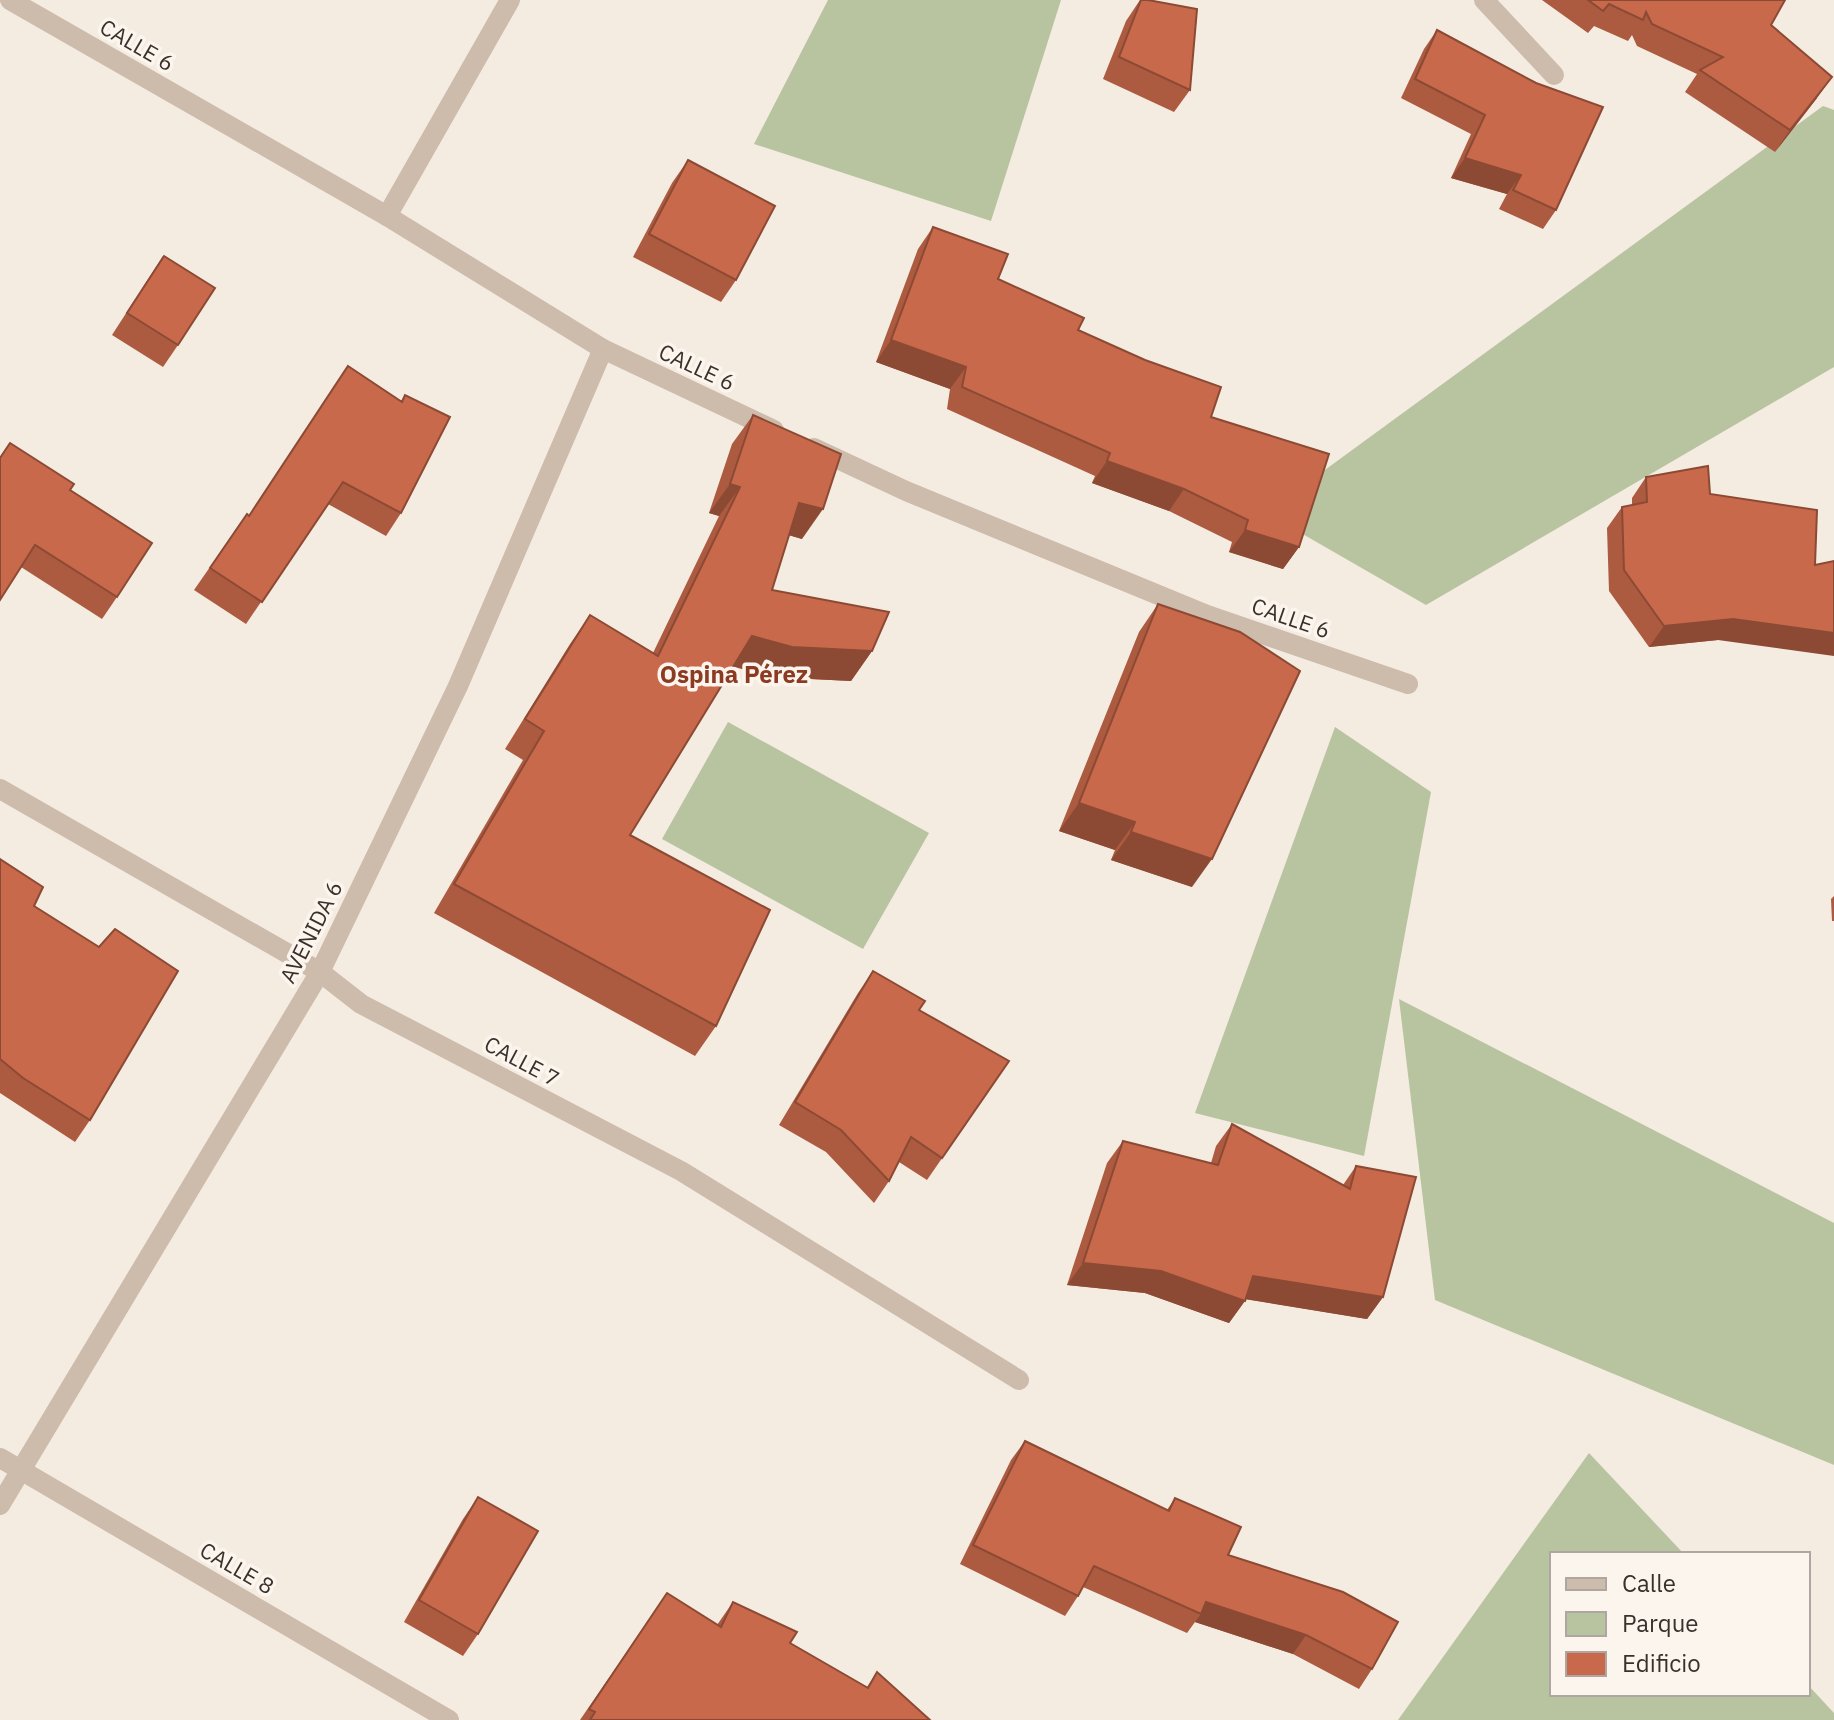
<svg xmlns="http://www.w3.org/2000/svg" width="1834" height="1720" viewBox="0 0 1834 1720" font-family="'IBM Plex Sans',sans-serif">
<rect width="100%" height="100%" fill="#f4ebe1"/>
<g fill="#b8c4a0">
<polygon points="828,0 1061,0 991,221 754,144"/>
<polygon points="1823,106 1834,110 1834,367 1426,605 1266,513"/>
<polygon points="728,722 929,833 863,949 662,839"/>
<polygon points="1335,727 1431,792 1364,1156 1195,1113"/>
<polygon points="1399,999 1834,1223 1834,1465 1435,1300"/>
<polygon points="1589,1453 1684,1554 1552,1554 1552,1694 1808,1694 1808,1685 1834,1713 1834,1720 1398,1720"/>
</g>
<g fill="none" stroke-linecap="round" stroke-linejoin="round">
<g stroke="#cdbbac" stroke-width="20">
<polyline points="10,0 387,216 603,349 774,430"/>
<polyline points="1484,0 1554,75"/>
<polyline points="387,216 510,0"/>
<polyline points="814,448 906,491 1207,615 1408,684"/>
<polyline points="0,789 320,972 361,1004 681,1171 1019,1380"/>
<polyline points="0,1458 449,1720"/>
<polyline points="0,1505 320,972 458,686 603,349"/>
</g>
</g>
<g fill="#ac5a40">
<polygon points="1140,0 1190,90 1174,112 1103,79 1126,21"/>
<polygon points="1542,0 1785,0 1771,25 1817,98 1775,152 1685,92 1697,74 1637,46 1632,35 1628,41 1594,26 1588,33"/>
<polygon points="1437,30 1556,210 1543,229 1499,209 1507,194 1451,178 1471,134 1401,98 1424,49"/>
<polygon points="688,160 736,280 721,302 633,257 672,183"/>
<polygon points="933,227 998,279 1078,330 1211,417 1299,547 1283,569 1229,552 1232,542 1169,511 1092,483 1095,476 947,409 950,389 876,362 918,249"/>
<polygon points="163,256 178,345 163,367 112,335"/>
<polygon points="348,366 401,401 405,395 401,513 386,536 328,504 246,624 194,590 247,514 249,516"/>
<polygon points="753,415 802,539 789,535 772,590 872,651 851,681 771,677 733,666 630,835 716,1026 695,1056 434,913 523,760 505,749 570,644 590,615 653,653 719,516 709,513 732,444"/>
<polygon points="1646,477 1718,640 1649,647 1609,591 1607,528 1622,507 1632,505 1632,498"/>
<polygon points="70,490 117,597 102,619 21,567"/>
<polygon points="1158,604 1192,887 1111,860 1115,850 1059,831 1139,632"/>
<polygon points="0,859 34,906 90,1120 75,1142 0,1093"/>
<polygon points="1834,896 1834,921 1832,921 1831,899"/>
<polygon points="873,971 919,1010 1009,1061 927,1180 899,1162 889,1181 874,1203 826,1152 779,1125 858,993"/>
<polygon points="1232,1124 1343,1185 1356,1166 1383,1297 1367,1319 1246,1299 1229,1323 1145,1293 1067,1285 1107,1163 1123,1141 1211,1163 1216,1146"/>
<polygon points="1025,1441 1167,1510 1175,1498 1228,1555 1372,1669 1359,1689 1293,1654 1195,1622 1187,1633 1083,1587 1078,1596 1065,1616 960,1564 1011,1460"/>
<polygon points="478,1497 478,1634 463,1656 404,1622 463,1519"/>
<polygon points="667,1593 717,1625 733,1602 790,1643 867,1687 877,1672 930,1720 580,1720"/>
</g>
<g fill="#8c4a34">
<polygon points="1832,77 1817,98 1775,152 1790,130"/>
<polygon points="1465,158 1521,175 1507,194 1451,178"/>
<polygon points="891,340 966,367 950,389 876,362"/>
<polygon points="1107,461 1184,489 1169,511 1092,483"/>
<polygon points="730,484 740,487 719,516 709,513"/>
<polygon points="799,503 823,509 802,539 778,532"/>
<polygon points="1245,530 1299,547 1283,569 1229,552"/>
<polygon points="1733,619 1834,633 1834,656 1718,640 1649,647 1664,626"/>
<polygon points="752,636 872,651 851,681 771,677 731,666"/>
<polygon points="1079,803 1135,822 1115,850 1059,831"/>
<polygon points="1131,832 1212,859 1192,887 1111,860"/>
<polygon points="1083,1263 1161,1271 1245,1301 1229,1323 1145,1293 1067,1285"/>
<polygon points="1253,1276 1383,1297 1367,1319 1238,1298"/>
<polygon points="1206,1602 1306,1635 1293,1654 1195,1622 1201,1614"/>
</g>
<g fill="#c8694b" stroke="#8c4a34" stroke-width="2">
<polygon points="1141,0 1148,0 1197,9 1190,90 1119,57"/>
<polygon points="1588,0 1785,0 1771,25 1832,77 1790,130 1700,70 1723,57 1652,24 1646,12 1643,20 1609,4 1603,11"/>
<polygon points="1437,30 1536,83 1603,107 1556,210 1513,190 1521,175 1465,158 1485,115 1415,79"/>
<polygon points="688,160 775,206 736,280 649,234"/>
<polygon points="933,227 1008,254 998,279 1084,318 1078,330 1145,360 1221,387 1211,417 1329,454 1299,547 1245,530 1248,520 1184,489 1107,461 1110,453 962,387 966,367 891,340"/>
<polygon points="164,256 215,288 178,345 127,313"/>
<polygon points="348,366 402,402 405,395 450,417 401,513 343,482 262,602 210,568 247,514 249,516"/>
<polygon points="753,415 841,454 823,509 799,503 772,590 889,612 872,651 792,647 752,636 630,835 770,910 716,1026 454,884 544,731 525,719 590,615 658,656 740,487 730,484"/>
<polygon points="10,443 74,484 70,490 152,543 117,597 35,545 0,600 0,458"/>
<polygon points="1708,466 1710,494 1817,510 1815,565 1834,561 1834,633 1733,619 1664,626 1624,570 1622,507 1647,502 1646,477"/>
<polygon points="1158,604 1240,632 1300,671 1212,859 1131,832 1135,822 1079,803"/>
<polygon points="0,859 43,887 34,906 99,947 115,929 178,971 90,1120 23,1078 0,1059"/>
<polygon points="873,971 925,1001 919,1010 1009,1061 942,1158 911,1137 889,1181 841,1130 795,1102"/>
<polygon points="1232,1124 1350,1189 1356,1166 1416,1177 1383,1297 1253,1276 1245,1301 1161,1271 1083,1263 1123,1141 1218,1165"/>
<polygon points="1025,1441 1169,1511 1175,1498 1241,1527 1228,1555 1343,1592 1398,1622 1372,1669 1306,1635 1206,1602 1201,1614 1094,1566 1078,1596 973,1545"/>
<polygon points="478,1497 538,1531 478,1634 419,1600"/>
<polygon points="667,1593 721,1627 733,1602 797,1632 790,1643 868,1688 877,1672 930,1720 590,1720 595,1712 589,1709"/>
</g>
<g text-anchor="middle" stroke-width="7" stroke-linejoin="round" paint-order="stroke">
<g font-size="22" fill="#3b302b" stroke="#fbf5ee">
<text transform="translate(137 45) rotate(30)" y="8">CALLE 6</text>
<text transform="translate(697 367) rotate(25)" y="8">CALLE 6</text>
<text transform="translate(1291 618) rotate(19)" y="8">CALLE 6</text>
<text transform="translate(311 932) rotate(-63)" y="8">AVENIDA 6</text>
<text transform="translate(522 1061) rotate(28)" y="8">CALLE 7</text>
<text transform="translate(237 1568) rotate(30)" y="8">CALLE 8</text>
</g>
<g font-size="24" font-weight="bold" fill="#8c3b22" stroke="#fbf5ee">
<text x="734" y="683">Ospina Pérez</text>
</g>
</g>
<rect x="1550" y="1552" width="260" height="144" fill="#fbf5ee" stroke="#aea6a0" stroke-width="2"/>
<rect x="1566" y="1578" width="40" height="12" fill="#cdbbac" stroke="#aea6a0" stroke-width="2"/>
<text x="1622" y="1592" font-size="24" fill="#3b302b">Calle</text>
<rect x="1566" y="1612" width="40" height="24" fill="#b8c4a0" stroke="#aea6a0" stroke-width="2"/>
<text x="1622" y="1632" font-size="24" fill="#3b302b">Parque</text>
<rect x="1566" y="1652" width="40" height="24" fill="#c8694b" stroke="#aea6a0" stroke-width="2"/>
<text x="1622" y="1672" font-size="24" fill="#3b302b">Edificio</text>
</svg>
